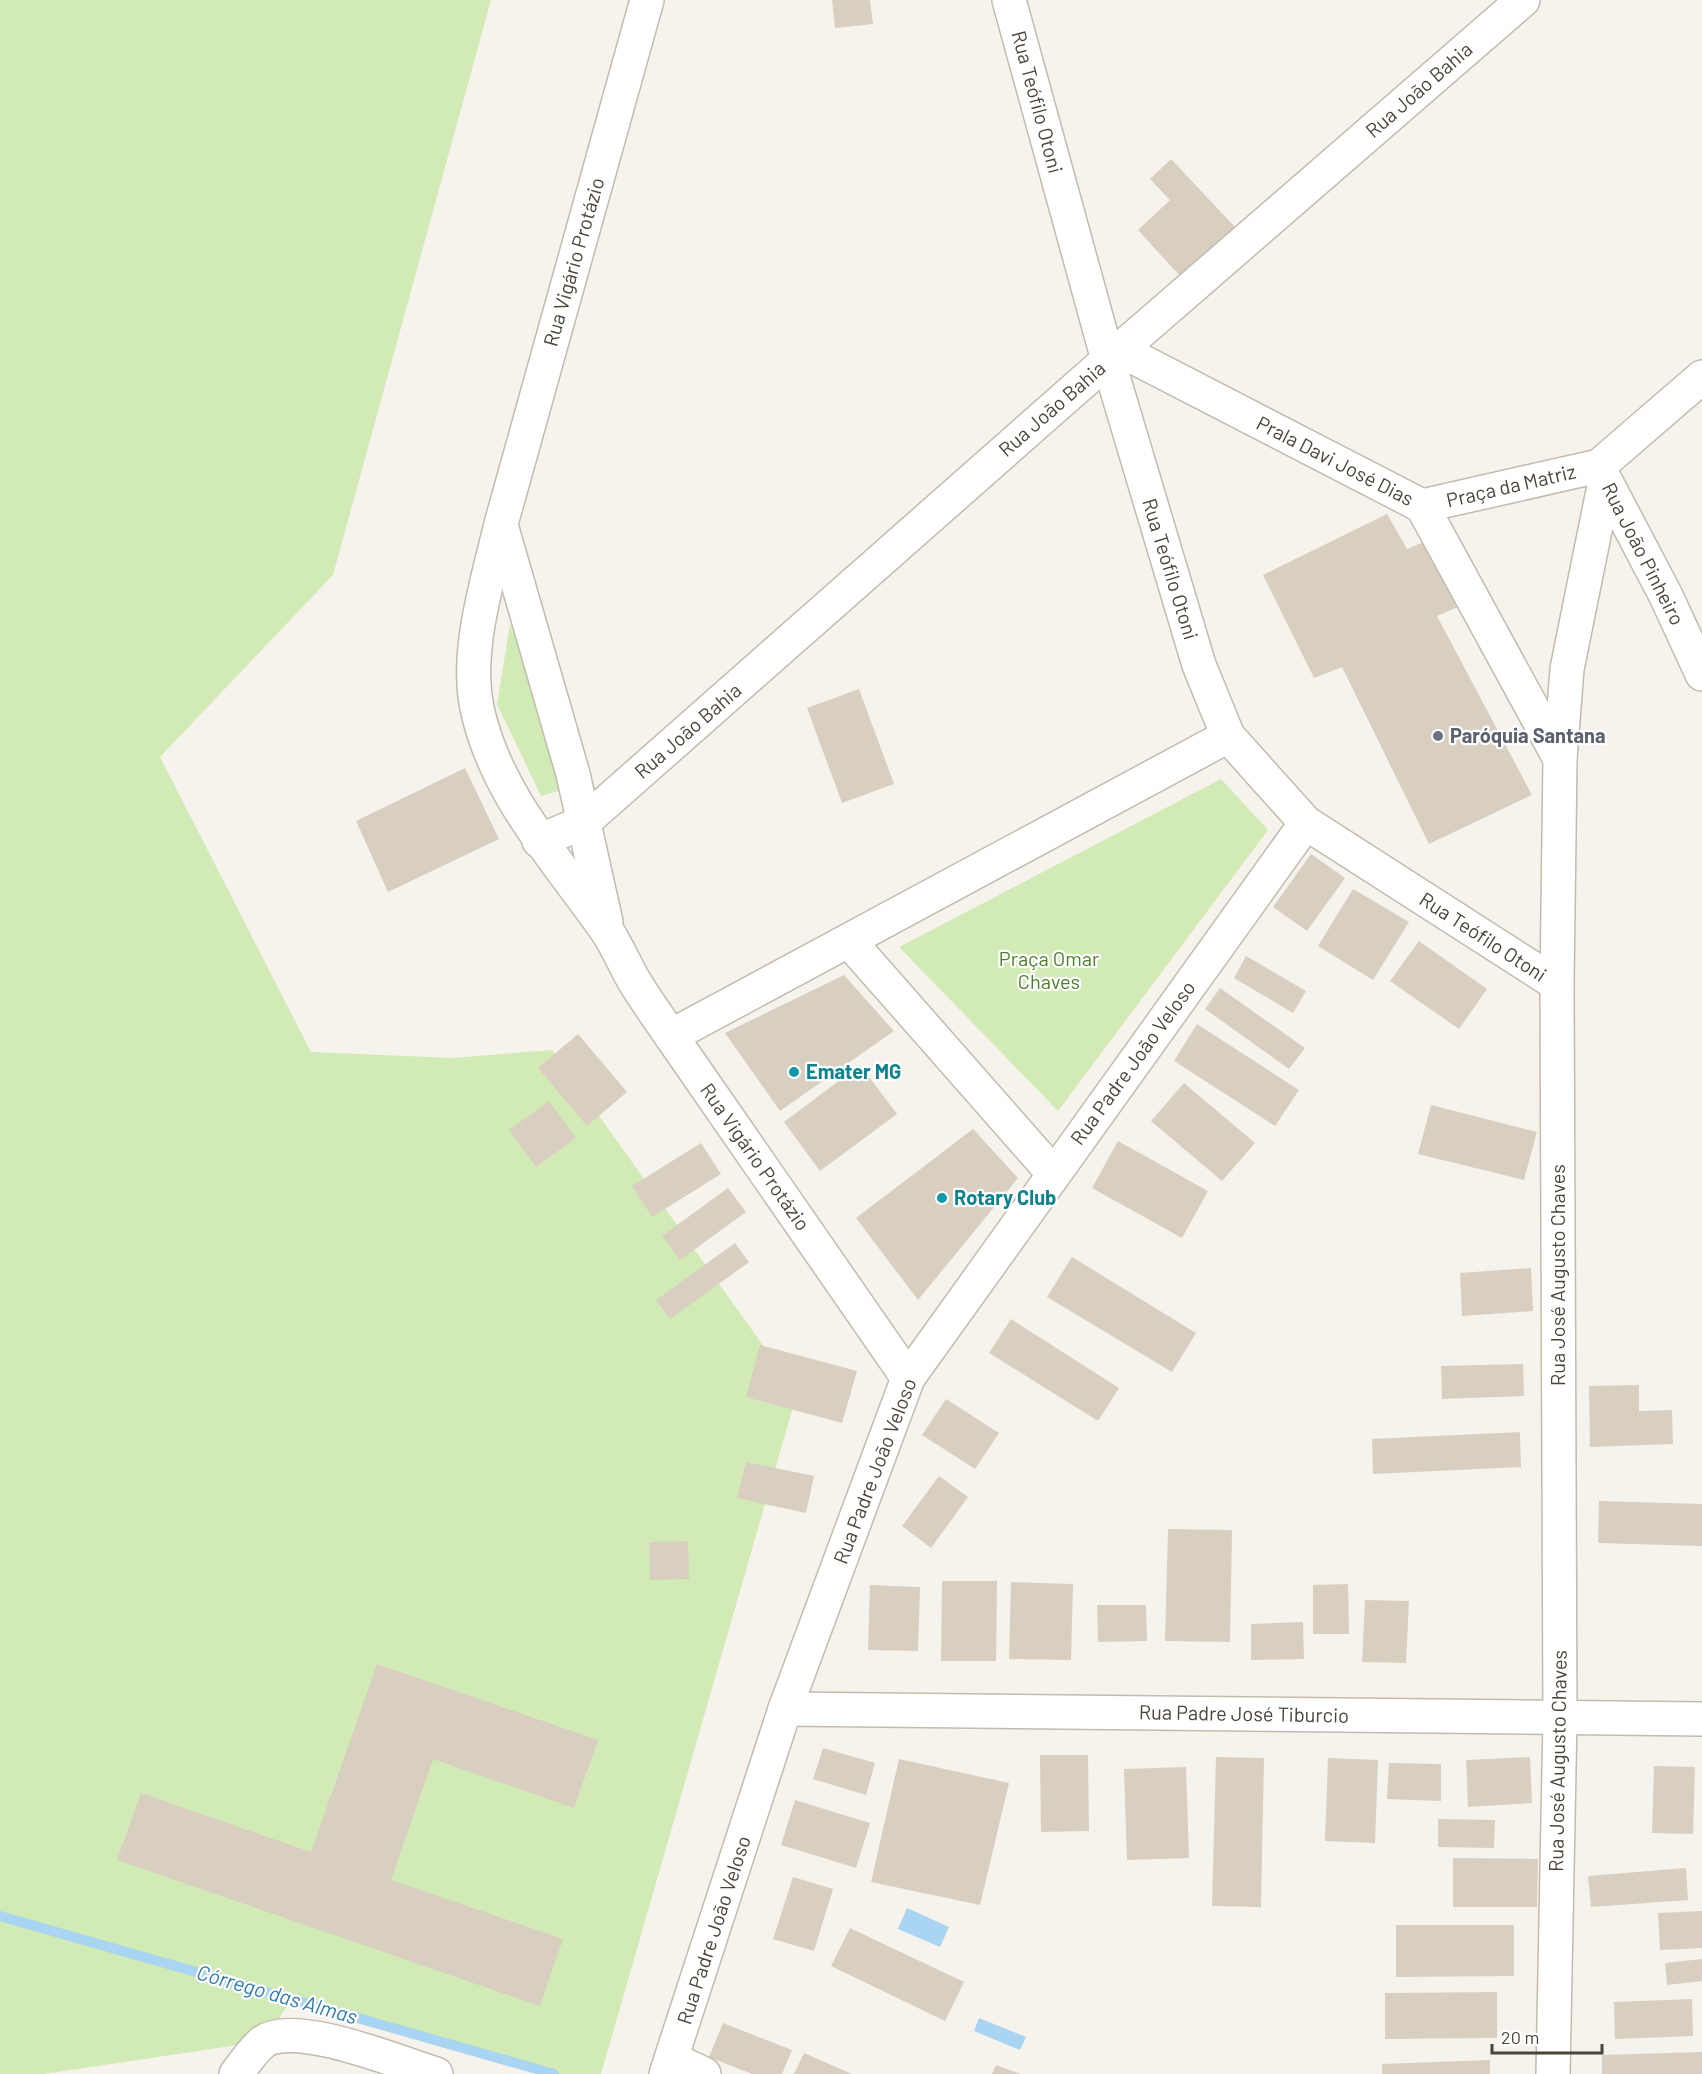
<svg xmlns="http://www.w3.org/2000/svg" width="1702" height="2074" viewBox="0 0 1702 2074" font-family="Barlow,sans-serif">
<rect width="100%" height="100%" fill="#f6f3ec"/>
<g fill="#d2eab5">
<polygon points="0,0 491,0 333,575 160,757 311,1052 453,1058 552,1050 797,1393 601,2074 554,2074 292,1999 264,2041 44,2074 0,2074"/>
<polygon points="510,624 535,686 565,789 541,796 497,704"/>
<polygon points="1221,779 1268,830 1058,1111 899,947"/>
</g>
<g fill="#a9d4f2">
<polygon points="907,1908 949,1927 940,1947 898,1929"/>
<polygon points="979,2018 1026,2037 1020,2050 974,2031"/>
</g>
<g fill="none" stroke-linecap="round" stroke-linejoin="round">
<polyline stroke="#a9d4f2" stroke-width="10" points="0,1916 554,2074"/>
</g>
<g fill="#d8cfc1">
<polygon points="832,0 870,0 873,24 835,28"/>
<polygon points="1171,159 1235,227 1181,277 1138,230 1170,200 1150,179"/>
<polygon points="1387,514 1407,549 1426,541 1458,607 1437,616 1532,795 1429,844 1342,667 1314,678 1263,575"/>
<polygon points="859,689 894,784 842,803 807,708"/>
<polygon points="465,768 499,839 388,892 356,821"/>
<polygon points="1311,854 1345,878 1307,931 1273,907"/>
<polygon points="1353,889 1409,922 1373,980 1318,946"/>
<polygon points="1419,941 1487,989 1459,1029 1390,981"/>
<polygon points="1246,956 1306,991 1293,1013 1234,978"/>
<polygon points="844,975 894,1031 780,1111 725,1033"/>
<polygon points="1220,988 1305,1048 1289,1069 1205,1009"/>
<polygon points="1197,1024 1299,1090 1275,1126 1174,1061"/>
<polygon points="578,1034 627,1092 587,1126 538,1068"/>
<polygon points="860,1065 897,1114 820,1171 784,1122"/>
<polygon points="1184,1083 1255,1143 1222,1181 1151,1121"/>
<polygon points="549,1101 576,1138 536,1167 509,1130"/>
<polygon points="1431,1105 1537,1132 1524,1180 1418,1154"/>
<polygon points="973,1129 1018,1178 918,1300 856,1218"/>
<polygon points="1118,1141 1208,1191 1182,1238 1092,1188"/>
<polygon points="701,1143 721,1174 652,1217 632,1186"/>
<polygon points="728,1188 746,1212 680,1260 662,1236"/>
<polygon points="735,1243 749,1262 670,1319 656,1300"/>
<polygon points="1072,1257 1196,1333 1172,1372 1047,1297"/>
<polygon points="1531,1268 1533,1311 1462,1316 1460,1273"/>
<polygon points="1011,1319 1119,1388 1098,1421 989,1353"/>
<polygon points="760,1345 857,1371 842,1423 746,1397"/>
<polygon points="1523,1364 1524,1396 1442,1399 1441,1366"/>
<polygon points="1639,1385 1639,1411 1672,1410 1673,1444 1590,1447 1589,1386"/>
<polygon points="946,1399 999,1433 975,1469 922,1435"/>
<polygon points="1520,1432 1521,1467 1373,1474 1372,1439"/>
<polygon points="746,1462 814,1476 806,1513 737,1498"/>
<polygon points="939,1476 968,1497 931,1548 902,1526"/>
<polygon points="1599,1501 1702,1504 1702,1546 1598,1543"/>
<polygon points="1168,1529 1232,1530 1230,1642 1165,1641"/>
<polygon points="688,1541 689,1579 650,1580 649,1542"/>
<polygon points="942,1581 997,1581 996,1661 941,1661"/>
<polygon points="1011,1582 1073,1584 1071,1660 1009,1659"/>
<polygon points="1348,1584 1349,1634 1313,1634 1313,1585"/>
<polygon points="870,1585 920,1587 918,1651 868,1650"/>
<polygon points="1365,1600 1409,1601 1406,1663 1362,1662"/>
<polygon points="1097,1605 1146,1605 1147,1641 1098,1642"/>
<polygon points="1303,1622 1304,1659 1251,1660 1251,1624"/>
<polygon points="377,1664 598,1740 574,1808 433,1759 391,1880 563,1939 540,2006 117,1860 141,1793 311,1852"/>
<polygon points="823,1748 875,1763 866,1795 813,1779"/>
<polygon points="1040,1755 1088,1755 1089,1831 1041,1832"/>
<polygon points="1216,1757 1264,1758 1261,1907 1212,1906"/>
<polygon points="1530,1757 1532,1803 1468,1807 1466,1760"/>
<polygon points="1328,1758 1378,1760 1375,1843 1325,1841"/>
<polygon points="899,1759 1009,1783 980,1905 871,1882"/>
<polygon points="1389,1763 1441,1764 1441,1801 1387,1799"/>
<polygon points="1654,1766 1695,1767 1693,1834 1652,1833"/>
<polygon points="1186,1767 1189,1858 1127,1860 1124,1769"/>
<polygon points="795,1800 870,1823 856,1868 781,1845"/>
<polygon points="1438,1819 1495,1820 1494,1848 1438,1847"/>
<polygon points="1453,1858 1538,1859 1537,1907 1453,1907"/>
<polygon points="1686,1868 1688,1900 1591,1907 1588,1876"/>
<polygon points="793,1877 833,1889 814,1951 773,1939"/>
<polygon points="1702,1911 1702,1948 1660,1950 1658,1913"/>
<polygon points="1396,1925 1514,1925 1514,1976 1396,1977"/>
<polygon points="850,1928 964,1982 945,2021 831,1966"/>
<polygon points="1702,1959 1702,1981 1667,1985 1665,1963"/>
<polygon points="1497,1992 1497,2038 1385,2039 1385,1993"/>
<polygon points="1692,1999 1693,2036 1615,2039 1614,2002"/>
<polygon points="723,2023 792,2050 782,2074 752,2074 709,2057"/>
<polygon points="1702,2052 1702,2074 1602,2074 1602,2055"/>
<polygon points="804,2053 852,2074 794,2074"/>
<polygon points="1490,2060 1490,2074 1382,2074 1382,2064"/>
<polygon points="996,2065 1021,2074 992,2074"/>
</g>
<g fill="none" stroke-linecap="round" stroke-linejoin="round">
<g stroke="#c2bbae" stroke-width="36">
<g id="minor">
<path d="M647 0 501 524C488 580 465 650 477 708 495 794 558 861 607 931 617 946 624 963 633 979 645 999 658 1017 671 1036L908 1378"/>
<polyline points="1009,0 1108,360 1199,665 1228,736 1306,823 1557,984"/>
<polyline points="1120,350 1422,506 1560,759"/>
<polyline points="1602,474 1666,596 1702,674"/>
<polyline points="1422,506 1599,466 1702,377"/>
<polyline points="501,525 573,774 606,922"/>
<polyline points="539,841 584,822 1108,360 1523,0"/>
<polyline points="849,941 1053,1173"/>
<polyline points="671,1036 1228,736"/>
<polyline points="785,1709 1702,1719"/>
<polyline points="672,2059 704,2074"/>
<path d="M236 2074C244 2064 253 2050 263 2042 294 2019 400 2063 436 2074"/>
<polyline points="666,2074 785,1709 908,1378 1306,823"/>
<polyline points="1553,2074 1560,1718 1557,984 1560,759 1567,669 1605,481"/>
</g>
</g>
<use href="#minor" stroke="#fff" stroke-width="33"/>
</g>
<circle fill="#6b7280" stroke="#fff" stroke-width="2" cx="1438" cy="736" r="6"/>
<g fill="#0f9aa8" stroke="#fff" stroke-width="2">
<circle cx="794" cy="1072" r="6"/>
<circle cx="942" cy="1198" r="6"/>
</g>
<g text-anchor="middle" stroke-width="4.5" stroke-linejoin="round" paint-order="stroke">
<g font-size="20" fill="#4b4439" stroke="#fff">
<text transform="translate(1419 90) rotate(-41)" y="7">Rua João Bahia</text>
<text transform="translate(1037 102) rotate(75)" y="7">Rua Teófilo Otoni</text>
<text transform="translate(574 262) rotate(-74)" y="7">Rua Vigário Protázio</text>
<text transform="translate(1052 409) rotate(-41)" y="7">Rua João Bahia</text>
<text transform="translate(1335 461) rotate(27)" y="7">Prala Davi José Dias</text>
<text transform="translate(1511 486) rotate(-13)" y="7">Praça da Matriz</text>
<text transform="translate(1643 554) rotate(63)" y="7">Rua João Pinheiro</text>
<text transform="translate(1170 569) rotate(73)" y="7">Rua Teófilo Otoni</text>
<text transform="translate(688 731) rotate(-41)" y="7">Rua João Bahia</text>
<text transform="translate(1483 937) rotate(33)" y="7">Rua Teófilo Otoni</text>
<text transform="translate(1133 1063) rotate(-54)" y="7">Rua Padre João Veloso</text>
<text transform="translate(755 1157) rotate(55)" y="7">Rua Vigário Protázio</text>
<text transform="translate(1558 1275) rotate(-90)" y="7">Rua José Augusto Chaves</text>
<text transform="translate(875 1471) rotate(-69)" y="7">Rua Padre João Veloso</text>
<text transform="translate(1244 1714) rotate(1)" y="7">Rua Padre José Tiburcio</text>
<text transform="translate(1558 1761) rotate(-89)" y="7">Rua José Augusto Chaves</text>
<text transform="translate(714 1930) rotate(-72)" y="7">Rua Padre João Veloso</text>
</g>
<g font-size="20" font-weight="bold" fill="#5b616d" stroke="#fff" text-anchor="start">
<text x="1450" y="743">Paróquia Santana</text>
</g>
<g font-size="20" fill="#4a7f2a" stroke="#fff">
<text x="1049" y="966">Praça Omar<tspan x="1049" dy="23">Chaves</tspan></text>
</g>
<g font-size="20" font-weight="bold" fill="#0d838f" stroke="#fff" text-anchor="start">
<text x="806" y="1079">Emater MG</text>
<text x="954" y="1205">Rotary Club</text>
</g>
<g font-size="21" font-style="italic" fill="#2e7ab2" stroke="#fff">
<text transform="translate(277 1995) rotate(16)" y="7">Córrego das Almas</text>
</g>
</g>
<path d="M1492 2044v9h110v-9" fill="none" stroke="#4b4439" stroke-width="3"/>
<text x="1501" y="2044" font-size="18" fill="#4b4439" stroke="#ffffff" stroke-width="4.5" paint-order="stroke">20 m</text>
</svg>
